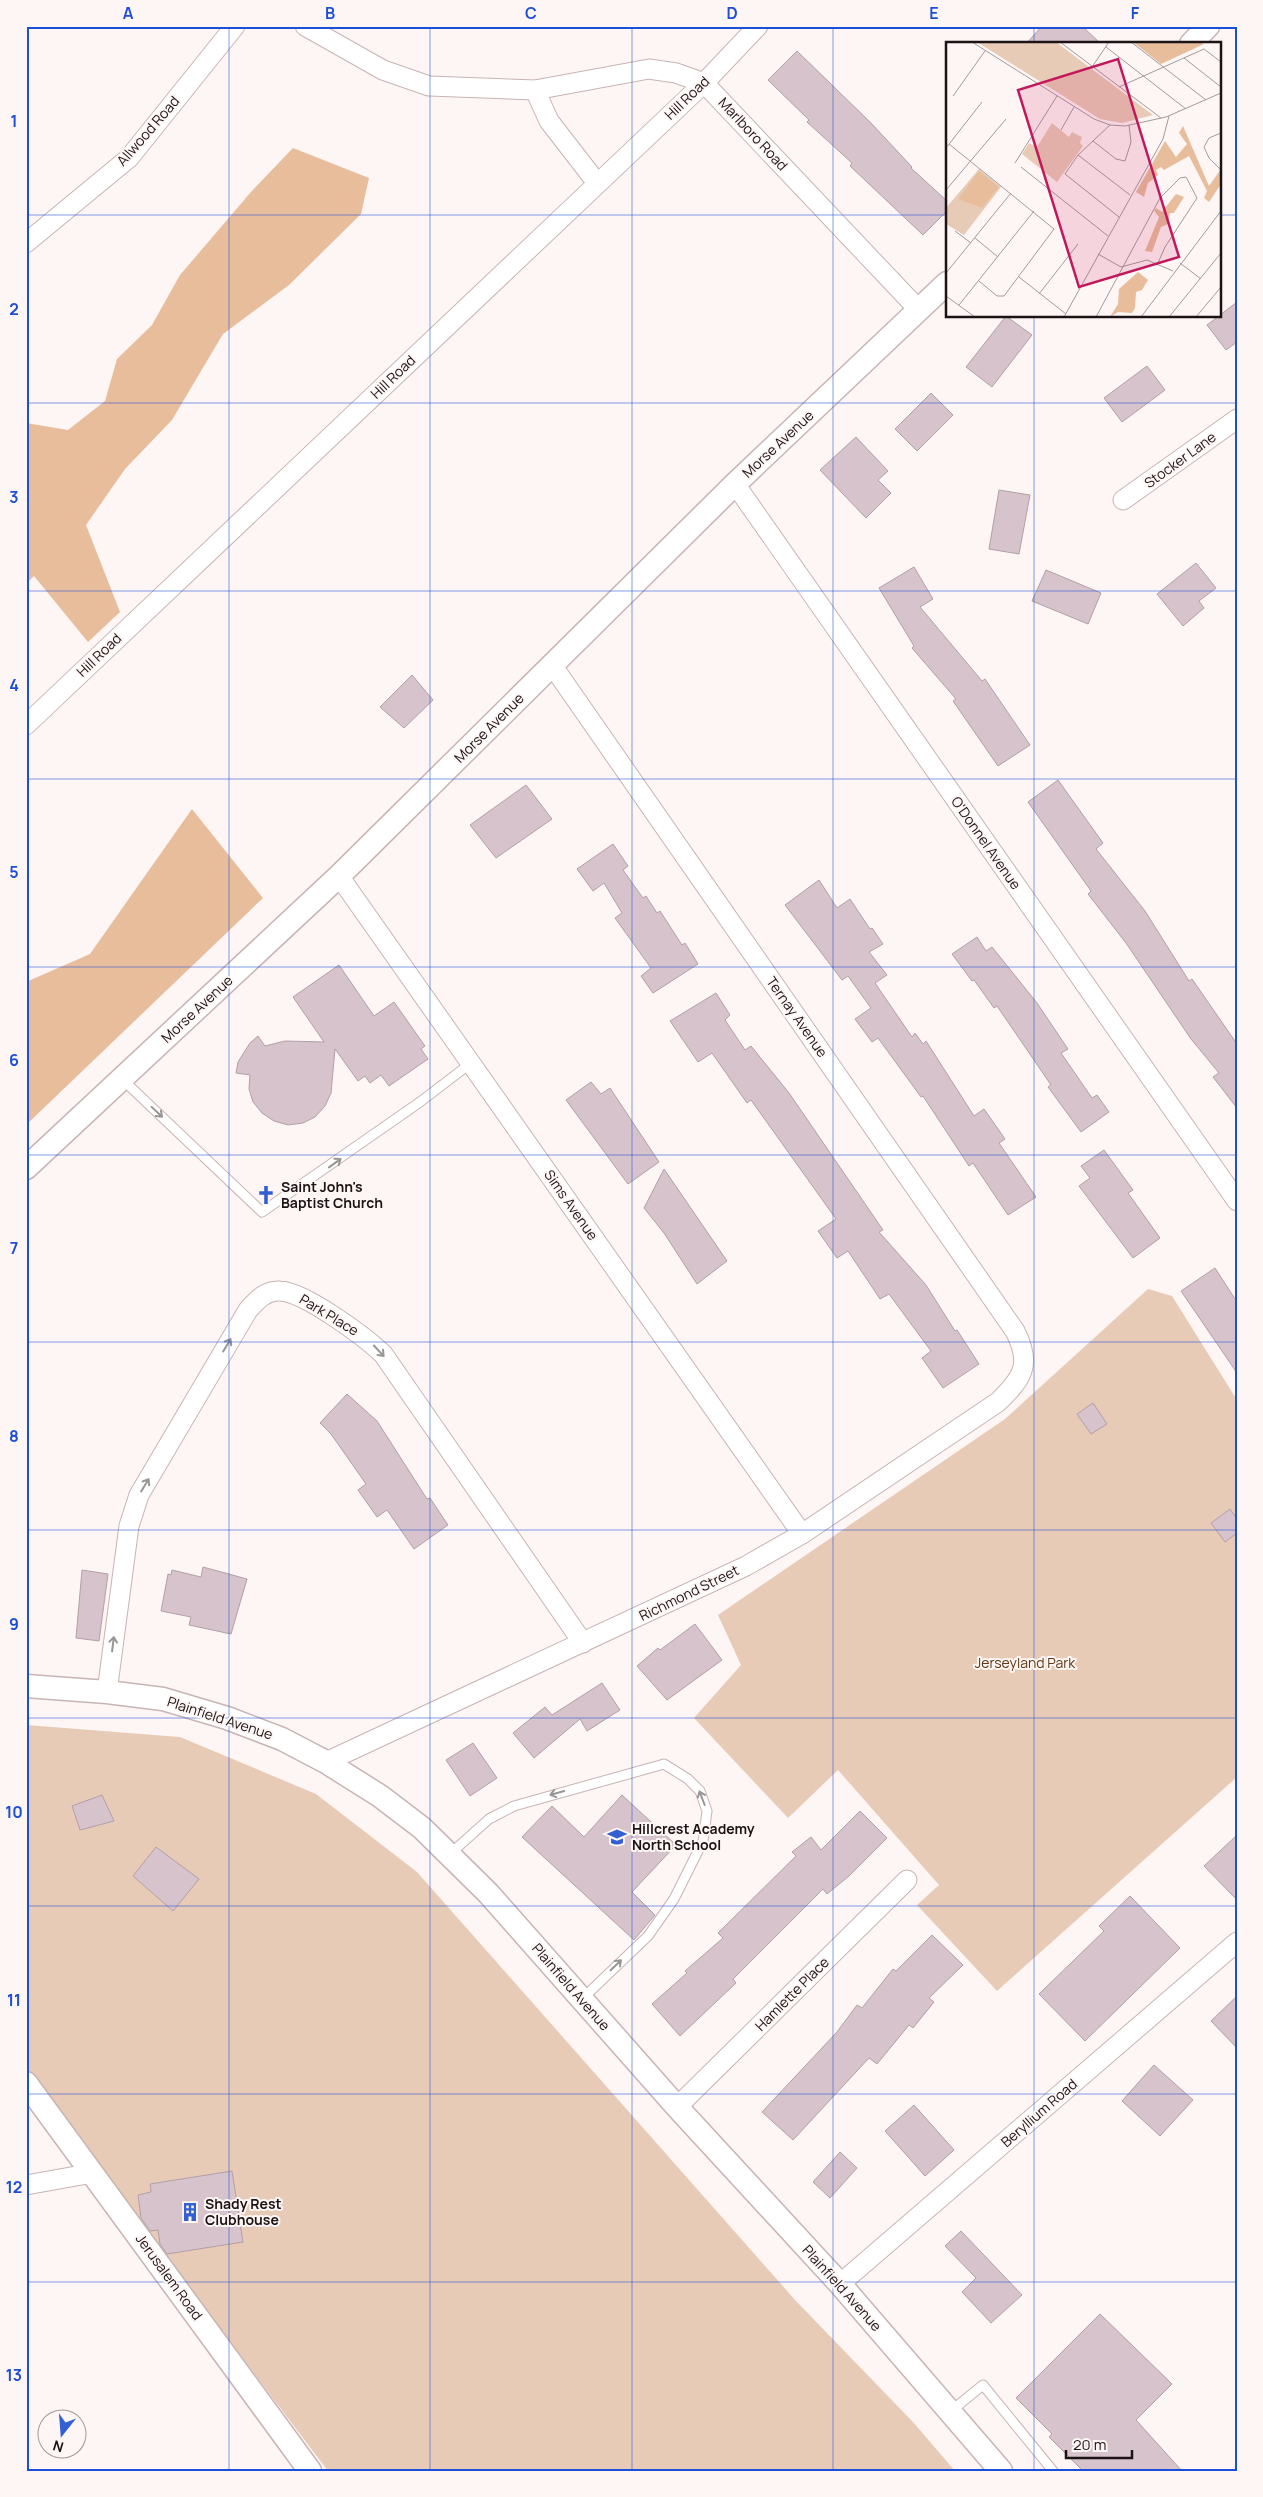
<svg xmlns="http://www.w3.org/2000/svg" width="1263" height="2497" viewBox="0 0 1263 2497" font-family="Manrope,sans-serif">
<rect width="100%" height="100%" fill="#fef5f5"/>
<g fill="#e8cbb6">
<polygon points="1148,1289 1172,1296 1237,1400 1237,1777 997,1991 917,1905 939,1885 838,1770 788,1818 694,1718 741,1665 718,1615 1005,1419"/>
<polygon points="26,1725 180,1737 316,1794 417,1872 796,2301 913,2422 955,2471 328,2471 89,2156 26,2067"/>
</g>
<g fill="#e8bd9c">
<polygon points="293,148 369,178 361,214 289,285 223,334 172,420 125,469 86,525 120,612 88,642 34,576 26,584 26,423 68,430 105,401 117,359 152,325 180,275 251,192"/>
<polygon points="192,809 263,898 26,1125 26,982 90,954"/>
</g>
<g fill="#d7c3cb" stroke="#b29fa7">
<polygon points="1042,26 1082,26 1101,44 1026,44"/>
<polygon points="797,51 870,122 912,167 911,168 947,201 947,211 923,235 850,166 852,163 807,122 809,120 768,80"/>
<polygon points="1237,302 1237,342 1226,350 1207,325"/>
<polygon points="1006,316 1032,335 992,387 966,367"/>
<polygon points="1147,366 1165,390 1122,422 1104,398"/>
<polygon points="931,393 953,415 917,451 895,429"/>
<polygon points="856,437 888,471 878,480 891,493 866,518 820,470"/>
<polygon points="999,490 1030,495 1019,554 989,549"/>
<polygon points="1196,563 1216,588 1199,601 1204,608 1183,626 1157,594"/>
<polygon points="914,567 933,599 920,607 982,681 985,679 1030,745 998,766 953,701 956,699 912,648 914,646 879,588"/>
<polygon points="1046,570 1101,593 1088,624 1032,601"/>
<polygon points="412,675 433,700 404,728 380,707"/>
<polygon points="1058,780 1103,843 1096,849 1145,911 1189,981 1192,979 1237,1044 1237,1108 1213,1077 1219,1073 1191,1039 1126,943 1088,894 1091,891 1028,802"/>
<polygon points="526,785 552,819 496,858 470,825"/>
<polygon points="613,844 628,866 623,870 643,898 646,896 657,913 660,911 682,945 685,943 698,964 653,993 641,976 651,968 615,918 622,913 604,883 593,891 577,869"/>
<polygon points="819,880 837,908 850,899 870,929 872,928 883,944 869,952 887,975 875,983 912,1037 915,1033 923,1044 926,1041 974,1116 984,1109 1005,1139 999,1143 1036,1197 1008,1215 973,1163 969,1166 923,1096 921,1097 878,1038 872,1042 855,1019 871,1008 848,976 842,980 785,905"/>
<polygon points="977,937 986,951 992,947 1037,1003 1068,1049 1061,1053 1092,1098 1097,1095 1109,1112 1081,1132 1048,1087 1051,1085 997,1006 994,1008 974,980 972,981 952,954"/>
<polygon points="339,965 374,1016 394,1002 425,1046 421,1049 428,1059 389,1086 381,1075 370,1083 365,1076 358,1081 335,1049 331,1093 325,1106 315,1117 303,1123 288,1125 274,1121 262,1113 253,1102 249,1089 250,1075 236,1073 238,1062 250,1043 258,1036 265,1046 285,1041 324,1042 293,997"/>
<polygon points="716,993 730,1015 725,1020 745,1050 751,1046 789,1093 883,1230 879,1232 926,1285 955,1331 957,1330 979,1364 943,1388 922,1358 931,1351 889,1294 880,1299 848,1251 837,1258 818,1231 836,1219 751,1100 747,1103 712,1053 698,1062 670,1021"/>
<polygon points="591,1082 601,1094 610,1088 659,1162 628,1184 566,1100"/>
<polygon points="1104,1150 1133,1190 1128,1193 1160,1238 1133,1258 1079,1186 1090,1178 1081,1166"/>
<polygon points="664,1169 727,1261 697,1284 664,1233 644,1208"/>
<polygon points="1215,1268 1237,1302 1237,1373 1181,1291"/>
<polygon points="347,1394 377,1421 427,1499 430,1498 448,1525 414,1549 387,1510 377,1517 358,1490 366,1484 331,1434 320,1423"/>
<polygon points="1093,1403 1107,1424 1091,1434 1077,1414"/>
<polygon points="1230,1509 1237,1519 1237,1533 1225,1542 1211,1523"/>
<polygon points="203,1567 247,1579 231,1634 189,1625 191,1617 161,1611 168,1574 171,1575 172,1570 201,1577"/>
<polygon points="82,1570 108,1574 99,1641 76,1638"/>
<polygon points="695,1624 722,1660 667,1700 637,1666 658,1648 660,1650"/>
<polygon points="602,1683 620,1710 587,1731 580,1719 534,1758 513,1733 545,1707 552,1715"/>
<polygon points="473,1743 497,1778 470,1796 446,1760"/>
<polygon points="102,1795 114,1821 80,1830 72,1806"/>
<polygon points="622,1795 676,1845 632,1892 655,1915 634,1940 522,1837 552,1806 584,1837"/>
<polygon points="860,1811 887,1838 849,1876 827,1894 823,1889 733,1979 736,1983 680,2036 652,2004 687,1973 685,1971 723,1938 718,1933 796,1856 792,1852 811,1837 821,1850"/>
<polygon points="1237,1835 1237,1900 1204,1866"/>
<polygon points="156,1847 199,1879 173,1911 133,1876"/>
<polygon points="1130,1896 1180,1948 1085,2041 1039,1994 1104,1931 1099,1926"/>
<polygon points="932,1935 963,1965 929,1998 934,2002 913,2028 909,2025 877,2064 869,2058 793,2140 762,2112 837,2032 857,2005 862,2008 893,1969 896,1971"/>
<polygon points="1237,1996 1237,2048 1211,2021"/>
<polygon points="1154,2065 1193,2100 1160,2136 1122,2101"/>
<polygon points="914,2105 954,2150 925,2176 885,2131"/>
<polygon points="840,2152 857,2168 830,2198 813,2182"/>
<polygon points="232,2171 243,2242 167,2254 160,2244 158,2230 150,2231 141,2218 138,2195 151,2192 150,2184"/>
<polygon points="961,2231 1022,2295 991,2323 962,2292 976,2278 945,2246"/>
<polygon points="1100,2314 1172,2384 1136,2420 1182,2471 1083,2471 1049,2437 1052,2434 1016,2398"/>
</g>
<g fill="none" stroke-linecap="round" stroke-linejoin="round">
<g stroke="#c8b4b5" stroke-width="11">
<g id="service">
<polyline points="122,1079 262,1212 420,1102 471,1063"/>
<polyline points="450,1854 489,1819 514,1806 664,1764 688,1779 700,1791 707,1811 703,1841 674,1899 648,1936 582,1999"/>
<polyline points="951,2411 983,2385 1053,2471"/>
</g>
</g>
<g stroke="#c8b4b5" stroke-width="21">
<g id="minor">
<polyline points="305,26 383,70 429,86 535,90 649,69 676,73 704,83 919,310"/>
<polyline points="535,90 549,121 597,183"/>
<polyline points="26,243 129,158 235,26"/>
<polyline points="735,484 1237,1201"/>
<polyline points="1123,500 1237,419"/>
<polyline points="26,725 704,83 758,26"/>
<polyline points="339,876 802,1534"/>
<path d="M107 1692 129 1526 139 1495 248 1310C257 1300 266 1290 280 1291 305 1292 365 1337 383 1354L583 1643"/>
<path d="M326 1762 746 1566 802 1534 998 1402C1023 1378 1032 1364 1015 1331L552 665"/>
<polyline points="677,2107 907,1880"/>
<polyline points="26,2185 93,2173"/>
<polyline points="840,2284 1237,1942"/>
</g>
</g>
<g stroke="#c8b4b5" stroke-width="25">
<g id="tertiary">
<polyline points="1191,44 1208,26"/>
<polyline points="26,1168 339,876 735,484 947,283"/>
<polyline points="26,1686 107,1692 163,1699 227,1718 282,1739 326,1762 380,1796 422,1828 488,1893 677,2107 840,2284 1001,2471"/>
<polyline points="26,2083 310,2471"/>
</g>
</g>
<use href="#service" stroke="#fff" stroke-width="9"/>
<use href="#minor" stroke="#fff" stroke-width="19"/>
<use href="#tertiary" stroke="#fff" stroke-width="22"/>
</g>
<defs><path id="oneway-shaft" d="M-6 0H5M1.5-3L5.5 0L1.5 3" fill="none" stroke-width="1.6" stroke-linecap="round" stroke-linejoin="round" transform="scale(1.25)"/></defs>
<g stroke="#989595">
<use href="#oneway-shaft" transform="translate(157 1112) rotate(43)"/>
<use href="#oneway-shaft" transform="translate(335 1163) rotate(-36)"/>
<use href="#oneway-shaft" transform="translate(227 1345) rotate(-59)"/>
<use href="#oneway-shaft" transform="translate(379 1351) rotate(47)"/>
<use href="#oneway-shaft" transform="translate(145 1485) rotate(-59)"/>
<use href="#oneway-shaft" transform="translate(113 1644) rotate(-83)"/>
<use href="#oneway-shaft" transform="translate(557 1793) rotate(164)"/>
<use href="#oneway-shaft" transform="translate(702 1798) rotate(-111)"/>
<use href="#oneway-shaft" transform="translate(616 1965) rotate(-44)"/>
</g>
<path fill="none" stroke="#1d4ed8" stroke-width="1" stroke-opacity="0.55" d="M229 26V2471M430 26V2471M632 26V2471M833 26V2471M1034 26V44M26 215H947M1219 215H1237M1034 316V2471M26 403H1237M26 591H1237M26 779H1237M26 967H1237M26 1155H1237M26 1342H1237M26 1530H1237M26 1718H1237M26 1906H1237M26 2094H1237M26 2282H1237"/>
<defs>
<g id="church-bare" transform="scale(1.5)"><path d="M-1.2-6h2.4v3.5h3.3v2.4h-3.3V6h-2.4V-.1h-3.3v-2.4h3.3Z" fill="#3260d0" stroke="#fef5f5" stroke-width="2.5" paint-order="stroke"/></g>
<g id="school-bare" transform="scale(1.5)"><path d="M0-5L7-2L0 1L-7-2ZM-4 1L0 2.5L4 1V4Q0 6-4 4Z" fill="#3260d0" stroke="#fef5f5" stroke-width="2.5" paint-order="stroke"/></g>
<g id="building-bare" transform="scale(1.5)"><path d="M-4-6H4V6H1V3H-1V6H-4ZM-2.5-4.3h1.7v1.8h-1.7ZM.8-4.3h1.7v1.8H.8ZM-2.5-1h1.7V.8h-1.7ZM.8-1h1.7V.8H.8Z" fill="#3260d0" stroke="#fef5f5" stroke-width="2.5" paint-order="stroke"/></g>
</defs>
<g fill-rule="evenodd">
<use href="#church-bare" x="266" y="1195"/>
<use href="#school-bare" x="617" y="1837"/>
<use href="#building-bare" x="190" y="2212"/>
</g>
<g text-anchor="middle" stroke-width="4" stroke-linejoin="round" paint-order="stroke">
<g font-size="14" fill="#1b1314" stroke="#fef5f5">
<text transform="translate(687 98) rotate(-44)" y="5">Hill Road</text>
<text transform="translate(148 131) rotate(-49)" y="5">Allwood Road</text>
<text transform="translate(753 134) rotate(47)" y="5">Marlboro Road</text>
<text transform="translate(393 377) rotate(-44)" y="5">Hill Road</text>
<text transform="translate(778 444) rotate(-43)" y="5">Morse Avenue</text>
<text transform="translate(1180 460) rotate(-36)" y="5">Stocker Lane</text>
<text transform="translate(99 655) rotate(-44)" y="5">Hill Road</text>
<text transform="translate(489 728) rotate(-45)" y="5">Morse Avenue</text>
<text transform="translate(986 843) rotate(55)" y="5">O'Donnel Avenue</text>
<text transform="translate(197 1009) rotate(-43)" y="5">Morse Avenue</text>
<text transform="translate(797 1017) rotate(55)" y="5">Ternay Avenue</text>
<text transform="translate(571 1205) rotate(55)" y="5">Sims Avenue</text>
<text transform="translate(329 1315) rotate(31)" y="5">Park Place</text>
<text transform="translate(689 1593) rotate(-26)" y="5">Richmond Street</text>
<text transform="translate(220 1718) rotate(18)" y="5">Plainfield Avenue</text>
<text transform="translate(571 1987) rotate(49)" y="5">Plainfield Avenue</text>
<text transform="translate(792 1994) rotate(-45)" y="5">Hamlette Place</text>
<text transform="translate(1039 2113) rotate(-41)" y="5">Beryllium Road</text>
<text transform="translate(169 2277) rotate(54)" y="5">Jerusalem Road</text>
<text transform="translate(842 2288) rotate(48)" y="5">Plainfield Avenue</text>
</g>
<g font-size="14" font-weight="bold" fill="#1b1314" stroke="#fef5f5" text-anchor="start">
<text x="281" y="1192">Saint John's<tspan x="281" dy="16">Baptist Church</tspan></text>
<text x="632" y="1834">Hillcrest Academy<tspan x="632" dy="16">North School</tspan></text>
<text x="205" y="2209">Shady Rest<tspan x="205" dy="16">Clubhouse</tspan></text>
</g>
<g font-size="14" fill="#603711" stroke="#fef5f5">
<text x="1025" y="1668">Jerseyland Park</text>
</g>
</g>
<g transform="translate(946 42)">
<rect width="275" height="275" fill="#fef5f5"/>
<path d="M31 0H110L207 73 176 81 154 77ZM106 81 123 95 126 90 136 95 134 101 137 104 111 140 76 112 83 101 91 105ZM33 127 55 145 18 193 0 182V166Z" fill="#e8cbb6"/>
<path d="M187 0H253L258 2 215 22ZM237 84 263 144 275 127V142L263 160 258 156 261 149 243 114 218 128 215 125 210 128 212 133 202 141 198 155 190 150 219 99 230 115 241 102 233 91ZM33 129 53 145 36 166 12 157ZM230 152 238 155 228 171H224L222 182 215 185 206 210 199 209 213 175 208 169 210 166 216 170ZM192 230 202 238 196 248 190 250 189 266 186 271 172 270 164 275 172 262 173 247Z" fill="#e8bd9c"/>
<path fill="none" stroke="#a39b9b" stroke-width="1" d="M26 0 148 77 164 83 179 84 220 75 275 51M114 0 215 76M185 0 260 58M160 5 240 67M238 16 275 45M146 25 163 0M173 45 258 7 275 20M7 54 39 9M164 83 132 113 119 132 173 175M115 88 128 65M275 91 263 96 258 105 263 116 275 128M147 99 170 117 179 119 185 100 183 83M3 102 108 187 58 254H51L33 239M0 106 36 60M132 113 184 153M69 121 111 54M75 125 162 194M0 148 60 77M9 189 25 201M29 196 52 215M152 212 175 225 201 218 227 229M234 221 255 237M0 231 65 151M73 235 120 272M93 252 132 202M0 254 29 275M13 263 88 169M118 275 217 97 223 74M150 275 214 156 234 136 240 135 251 156 219 205 212 221M195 275 275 169M223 275 275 211M250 275 275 245"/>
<path fill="#c2185b" fill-opacity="0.15" stroke="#c2185b" stroke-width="2.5" d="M172 17 233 215 133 245 72 48Z"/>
<rect width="275" height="275" fill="none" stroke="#1b1314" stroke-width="2.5"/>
</g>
<rect width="1263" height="2497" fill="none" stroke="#fef5f5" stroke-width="55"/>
<g transform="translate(62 2434) rotate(197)"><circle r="24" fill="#fef5f5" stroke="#a39b9b"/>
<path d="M0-4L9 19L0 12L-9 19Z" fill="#3260d0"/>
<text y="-8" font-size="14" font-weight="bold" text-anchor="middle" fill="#1b1314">N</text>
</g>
<path d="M1066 2450v8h66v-8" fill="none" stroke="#1b1314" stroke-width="2.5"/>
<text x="1073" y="2450" font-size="15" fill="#1b1314" stroke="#fef5f5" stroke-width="4" paint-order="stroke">20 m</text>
<rect x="28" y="28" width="1208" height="2442" fill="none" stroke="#1d4ed8" stroke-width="2"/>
<g font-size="16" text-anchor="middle" font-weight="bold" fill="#1d4ed8">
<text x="128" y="19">A</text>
<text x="330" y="19">B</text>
<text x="531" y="19">C</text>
<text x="732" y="19">D</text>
<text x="934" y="19">E</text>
<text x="1135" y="19">F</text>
<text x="14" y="127">1</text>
<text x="14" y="315">2</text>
<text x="14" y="503">3</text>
<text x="14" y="691">4</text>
<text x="14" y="878">5</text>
<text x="14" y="1066">6</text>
<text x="14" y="1254">7</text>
<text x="14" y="1442">8</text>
<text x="14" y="1630">9</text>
<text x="14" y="1818">10</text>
<text x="14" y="2006">11</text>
<text x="14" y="2193">12</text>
<text x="14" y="2381">13</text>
</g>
</svg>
